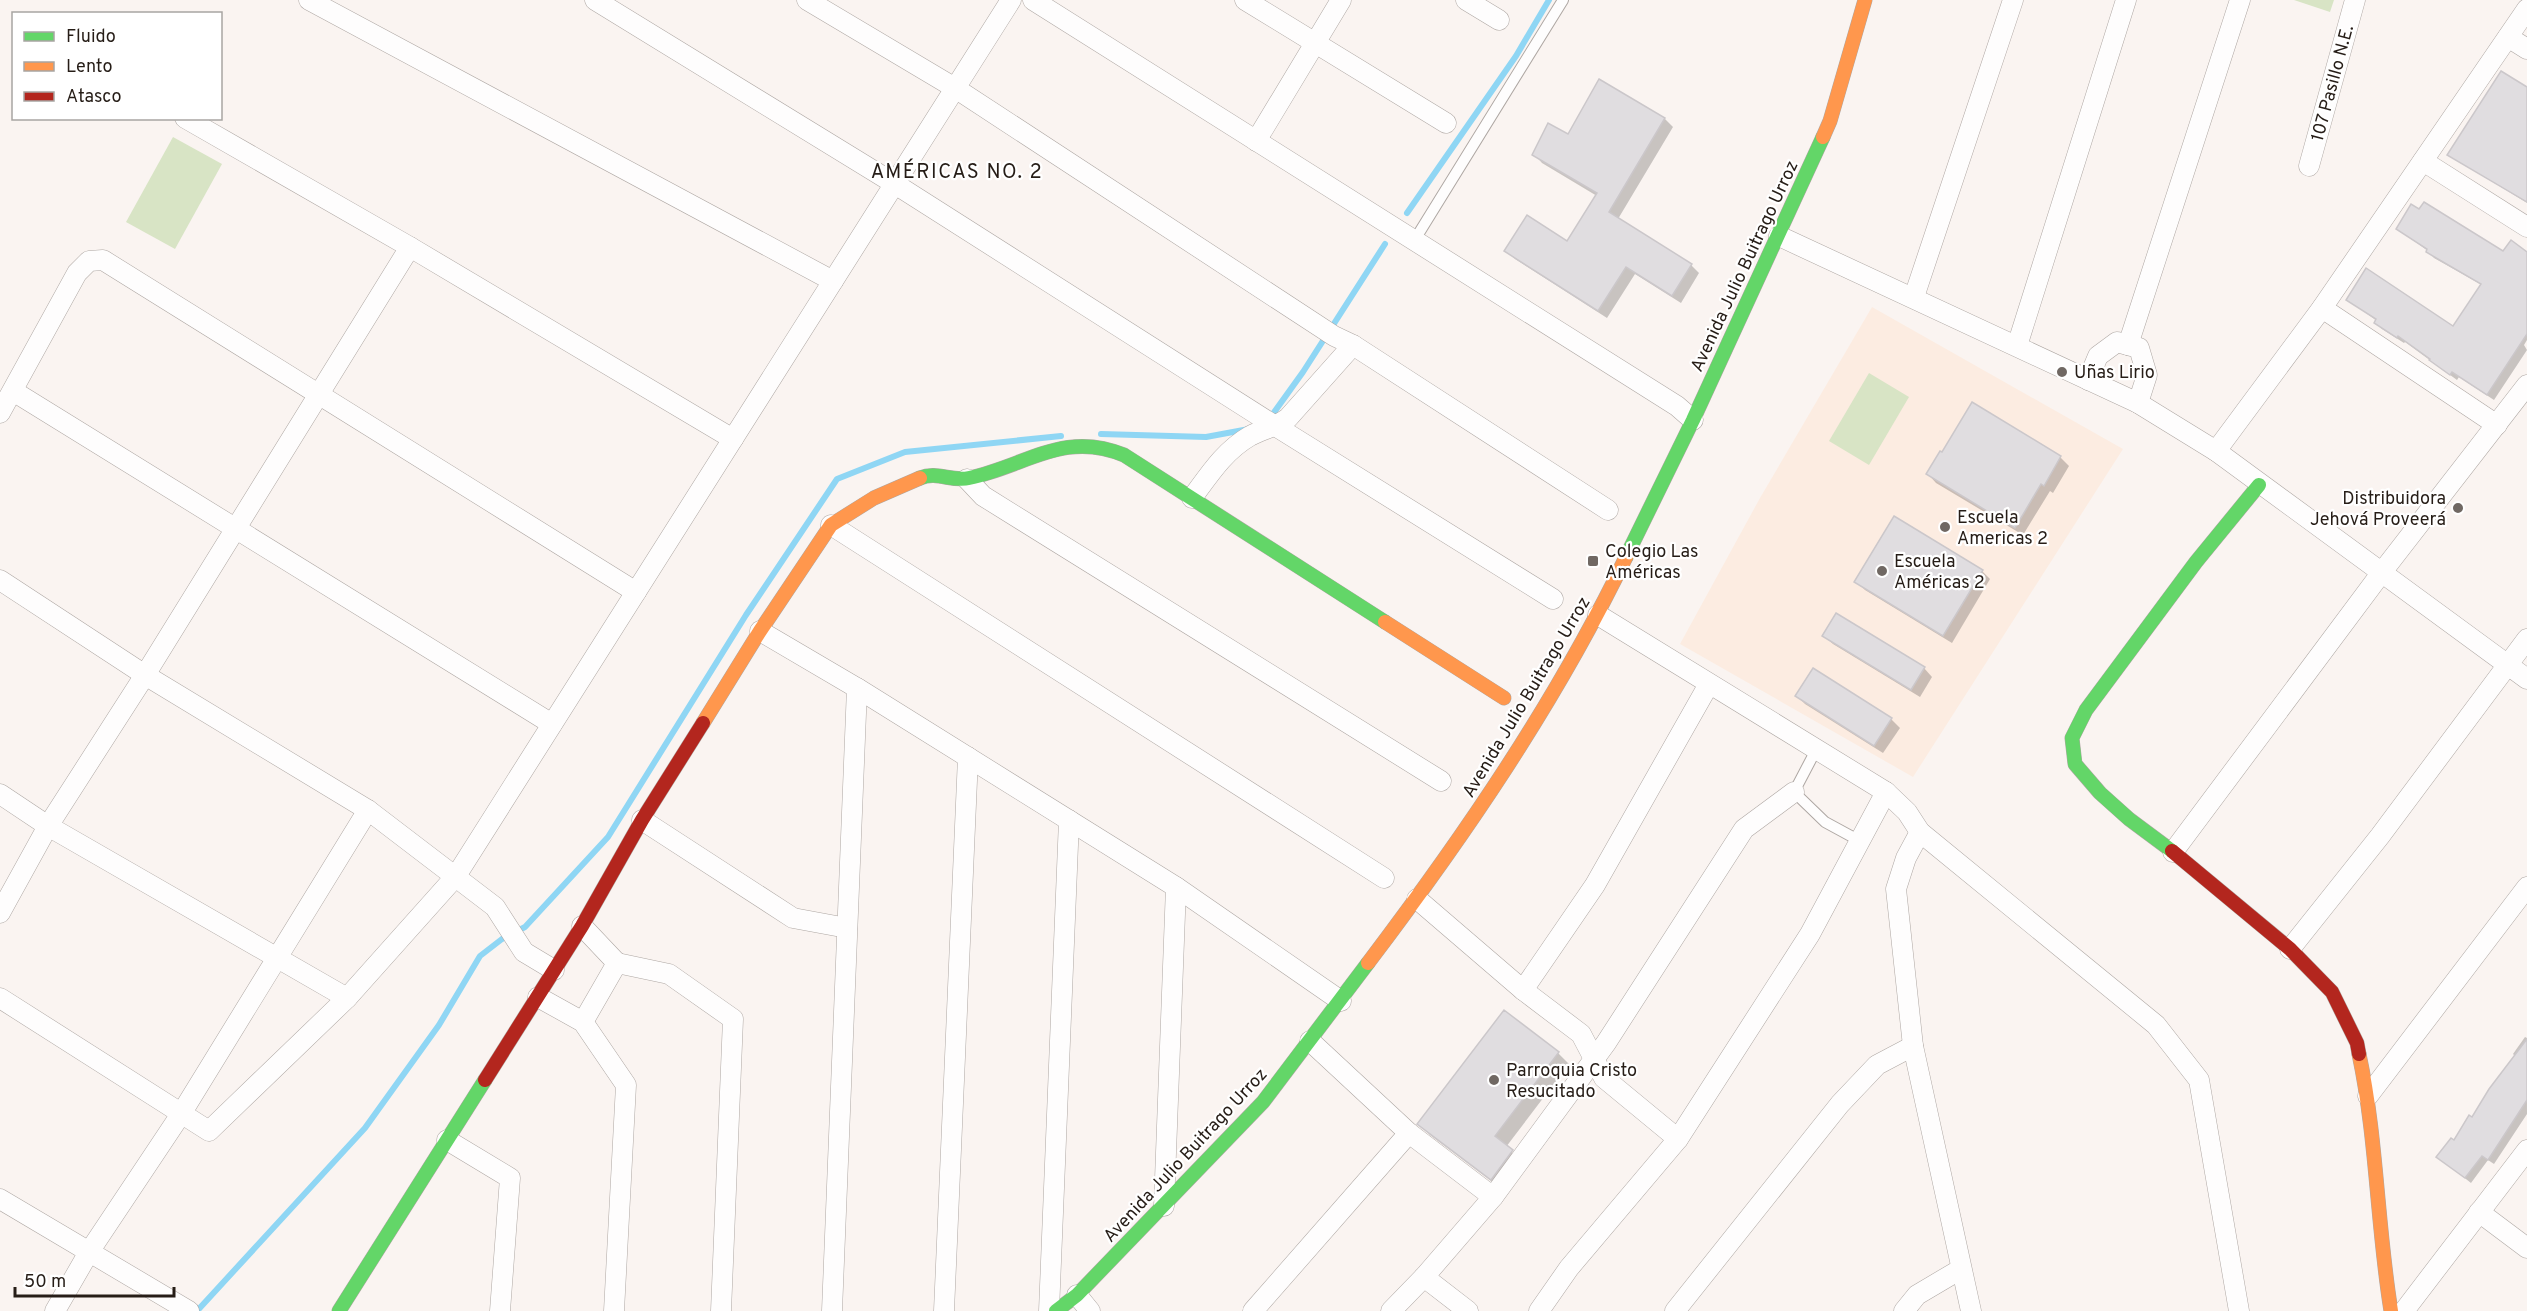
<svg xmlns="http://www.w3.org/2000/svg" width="2527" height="1311" viewBox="0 0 2527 1311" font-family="Overpass,sans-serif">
<rect width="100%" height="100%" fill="#faf4f1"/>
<polygon fill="#fcece1" points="1872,307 2123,449 1913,777 1680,644 1760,498"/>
<g fill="#d8e4c5">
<polygon points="2294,0 2334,0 2330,12"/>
<polygon points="173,137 222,164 175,249 126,222"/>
<polygon points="1869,373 1909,397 1869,465 1829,441"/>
</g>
<g fill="#0003">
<polygon points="1600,81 1665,119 1673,127 1618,219 1691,265 1699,273 1681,303 1635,274 1607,318 1515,259 1506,250 1568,243 1597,196 1542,163 1534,154 1568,136"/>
<polygon points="2527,89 2527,203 2449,155"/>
<polygon points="2398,229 2504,253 2527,253 2527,340 2524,345 2527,350 2494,400 2459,377 2457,380 2405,342 2404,343 2382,329 2376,323 2377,321 2348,300 2453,328 2482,285 2434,258 2428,251"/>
<polygon points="1973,404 2061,458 2069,466 2053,493 2050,491 2023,535 1936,483 1928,474"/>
<polygon points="1982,571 1990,579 1952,643 1865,590 1856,581"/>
<polygon points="1824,636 1924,668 1932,677 1920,697 1833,644"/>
<polygon points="1813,670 1891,719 1900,728 1883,753 1805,704 1797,696"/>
<polygon points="2525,1037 2527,1038 2527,1114 2494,1164 2488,1160 2471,1183 2438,1157 2473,1119 2516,1057 2513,1054"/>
<polygon points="1558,1053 1569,1064 1506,1147 1523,1162 1503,1190 1430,1135 1419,1124"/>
</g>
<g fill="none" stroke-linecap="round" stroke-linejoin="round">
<g stroke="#8fd6f4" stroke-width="6">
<polyline points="1407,213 1516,56 1549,0"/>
<polyline points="1270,418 1303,372 1385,244"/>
<polyline points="1101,434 1206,437 1249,429"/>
<polyline points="197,1311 365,1128 439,1025 480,956 502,939 525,927 608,837 746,615 837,479 905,452 1061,436"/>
</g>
</g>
<g fill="#e0dde0" stroke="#cbc7ca" stroke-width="1.5">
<polygon points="2501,71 2527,87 2527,202 2447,155"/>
<polygon points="1599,79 1665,118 1609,212 1692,264 1672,296 1626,267 1598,311 1504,251 1527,215 1567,241 1597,193 1532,155 1548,123 1568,134"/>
<polygon points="2424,202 2503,251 2511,240 2527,252 2527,334 2487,395 2452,372 2450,375 2429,360 2430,359 2398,336 2397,338 2374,323 2376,319 2346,300 2366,268 2453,326 2481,284 2426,252 2427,249 2396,229 2411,204 2419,209"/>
<polygon points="1972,402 2061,456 2044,486 2041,484 2015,528 1926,474 1940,451 1942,452"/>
<polygon points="1894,516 1983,570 1943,636 1854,582"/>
<polygon points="1836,613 1925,667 1911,690 1822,636"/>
<polygon points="1813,668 1892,718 1874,746 1795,696"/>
<polygon points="1504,1010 1559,1052 1495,1136 1513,1150 1491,1180 1417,1124"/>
<polygon points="2527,1039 2527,1100 2488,1160 2482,1156 2465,1178 2436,1157 2451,1138 2454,1140 2469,1115 2472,1117 2489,1089"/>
</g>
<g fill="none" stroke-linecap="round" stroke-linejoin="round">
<g stroke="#aea7a3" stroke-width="12">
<g id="lane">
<polyline points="1414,241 1563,0"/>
<polyline points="1816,750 1794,792 1825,822 1860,841"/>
</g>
</g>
<g stroke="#aea7a3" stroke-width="21">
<g id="street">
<polyline points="309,0 833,281"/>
<polyline points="595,0 895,184 1272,424 1553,599"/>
<polyline points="807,0 955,88 1334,336 1353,345 1608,510"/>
<polyline points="1033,0 1677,406 1693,420"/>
<polyline points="1245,0 1446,123"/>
<polyline points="1466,0 1499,20"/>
<polyline points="2508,37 2527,49"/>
<polyline points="185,118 410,247 733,439"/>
<polyline points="1256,141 1341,0"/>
<polyline points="2423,161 2527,227"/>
<polyline points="2309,166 2355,0"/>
<polyline points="1779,236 2138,403 2216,451 2527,679"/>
<polyline points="1914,297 2013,0"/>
<polyline points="2322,308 2497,425"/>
<polyline points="2128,345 2240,0"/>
<polyline points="2017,346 2126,0"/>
<polyline points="2088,380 2098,356 2117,342 2139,348 2147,375 2138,403"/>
<polyline points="13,391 552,724"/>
<polyline points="0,413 77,273 89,261 103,260 636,592"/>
<polyline points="2216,451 2322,308 2527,9"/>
<polyline points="967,479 983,496 1441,781"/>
<path d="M1192 498C1209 475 1224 451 1250 436 1263 429 1276 427 1288 418L1353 345"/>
<polyline points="831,525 1384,878"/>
<polyline points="0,580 145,675 368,810 495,907 524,952 554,970"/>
<polyline points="1598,615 1886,792 1907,812 1920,832 2156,1025 2199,1080 2239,1311"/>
<polyline points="760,631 857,688 1176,887 1341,1001"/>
<polyline points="0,794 48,826 347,998"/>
<polyline points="642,820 793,918 847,928"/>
<polyline points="1920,832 1906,858 1896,889 1913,1046 1971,1311"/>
<polyline points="2173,852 2382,572 2527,385"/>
<polyline points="1417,899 1523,990 1581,1034 1604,1078 1678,1139"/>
<polyline points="0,913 48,826 145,675 410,247"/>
<polyline points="582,926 617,963 583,1022"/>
<polyline points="2290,949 2380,836 2527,639"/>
<polyline points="617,963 669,974 733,1019 721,1311"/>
<polyline points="1523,990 1595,885 1709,684"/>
<polyline points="538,997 583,1022 626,1085 614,1311"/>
<polyline points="0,998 209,1131 347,998 456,876 1011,0"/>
<polyline points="1310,1041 1409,1133 1493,1197"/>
<polyline points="2368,1096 2527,887"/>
<polyline points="447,1140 510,1178 500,1311"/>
<polyline points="0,1199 189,1311"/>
<polyline points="1164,1206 1176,887"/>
<polyline points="2479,1212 2527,1248"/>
<polyline points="1424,1277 1468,1311"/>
<polyline points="1077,1295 1090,1311"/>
<polyline points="55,1311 89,1252 181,1114 368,810"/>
<polyline points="832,1311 857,688"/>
<polyline points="944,1311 968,757"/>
<polyline points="1049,1311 1069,820"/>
<polyline points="1253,1311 1409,1133"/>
<polyline points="1391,1311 1424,1277 1493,1197 1606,1043 1744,829 1794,792"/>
<polyline points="1539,1311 1569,1268 1678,1139 1810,934 1886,792"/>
<polyline points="1675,1311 1840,1104 1877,1065 1913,1046"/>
<polyline points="1904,1311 1917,1295 1961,1269"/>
<polyline points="2404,1311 2527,1150"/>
</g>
</g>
<g stroke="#aea7a3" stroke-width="15">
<g id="fast">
<path d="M920 478C937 471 952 482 969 478 1026 466 1064 430 1124 455L1385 622"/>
<polyline points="1626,557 1693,420 1823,137"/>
<polyline points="2172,851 2129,819 2100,793 2075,764 2072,738 2086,710 2196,562 2259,485"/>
<polyline points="339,1311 485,1080"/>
<polyline points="1056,1311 1077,1295 1263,1102 1368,963"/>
</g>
</g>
<g stroke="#aea7a3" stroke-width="15">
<g id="slow">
<polyline points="1823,137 1830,121 1865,0"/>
<polyline points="1385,622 1504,698"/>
<polyline points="703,723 760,631 831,525 874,498 920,478"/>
<path d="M1368 963C1465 835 1556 702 1626 557"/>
<path d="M2359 1054C2377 1138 2377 1226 2391 1311"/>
</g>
</g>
<g stroke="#aea7a3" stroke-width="15">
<g id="jam">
<polyline points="2172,851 2290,949 2332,992 2357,1043 2359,1054"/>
<polyline points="485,1080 582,926 642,820 703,723"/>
</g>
</g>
<use href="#lane" stroke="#fefdfd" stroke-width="10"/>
<use href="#street" stroke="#fefdfd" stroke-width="20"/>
<use href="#fast" stroke="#63d668" stroke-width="14"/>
<use href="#slow" stroke="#ff974d" stroke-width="14"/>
<use href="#jam" stroke="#b3261e" stroke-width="14"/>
</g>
<g fill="#706863" stroke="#fff" stroke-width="2">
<circle cx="2062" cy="372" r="6"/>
<circle cx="2458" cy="508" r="6"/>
<circle cx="1945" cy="527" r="6"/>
<rect x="1587" y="555" width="12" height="12" rx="3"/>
<circle cx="1882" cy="571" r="6"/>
<circle cx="1494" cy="1080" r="6"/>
</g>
<g text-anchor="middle" stroke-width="4.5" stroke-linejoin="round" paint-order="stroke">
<g font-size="18" fill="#261d17" stroke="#fff">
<text transform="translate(2332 83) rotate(-75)" y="6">107 Pasillo N.E.</text>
<text transform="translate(1744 266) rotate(-65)" y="6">Avenida Julio Buitrago Urroz</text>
<text transform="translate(1526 697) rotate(-59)" y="6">Avenida Julio Buitrago Urroz</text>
<text transform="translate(1185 1155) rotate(-47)" y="6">Avenida Julio Buitrago Urroz</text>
</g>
<g font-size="18" fill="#261d17" stroke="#fff" text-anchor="start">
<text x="2074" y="378">Uñas Lirio</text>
<text x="2446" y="504" text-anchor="end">Distribuidora<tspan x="2446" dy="21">Jehová Proveerá</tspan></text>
<text x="1957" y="523">Escuela<tspan x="1957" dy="21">Americas 2</tspan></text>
<text x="1605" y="557">Colegio Las<tspan x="1605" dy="21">Américas</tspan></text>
<text x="1894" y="567">Escuela<tspan x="1894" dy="21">Américas 2</tspan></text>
<text x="1506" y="1076">Parroquia Cristo<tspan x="1506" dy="21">Resucitado</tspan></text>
</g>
<g font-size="20" letter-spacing="1.5" fill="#261d17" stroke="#fff">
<text x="957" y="178">AMÉRICAS NO. 2</text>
</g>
</g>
<rect x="12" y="12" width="210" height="108" fill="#ffffff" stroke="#a8a5a2" stroke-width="1.5"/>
<rect x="24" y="32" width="30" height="9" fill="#63d668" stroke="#a8a5a2" stroke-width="1.5"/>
<text x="66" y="42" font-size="18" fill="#261d17">Fluido</text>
<rect x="24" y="62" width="30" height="9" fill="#ff974d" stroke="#a8a5a2" stroke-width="1.5"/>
<text x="66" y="72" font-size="18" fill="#261d17">Lento</text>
<rect x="24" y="92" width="30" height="9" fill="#b3261e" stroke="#a8a5a2" stroke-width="1.5"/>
<text x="66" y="102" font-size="18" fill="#261d17">Atasco</text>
<path d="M15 1287v9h159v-9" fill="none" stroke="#261d17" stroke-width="3"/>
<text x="24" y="1287" font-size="18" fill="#261d17" stroke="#ffffff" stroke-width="4.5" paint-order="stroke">50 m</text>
</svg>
